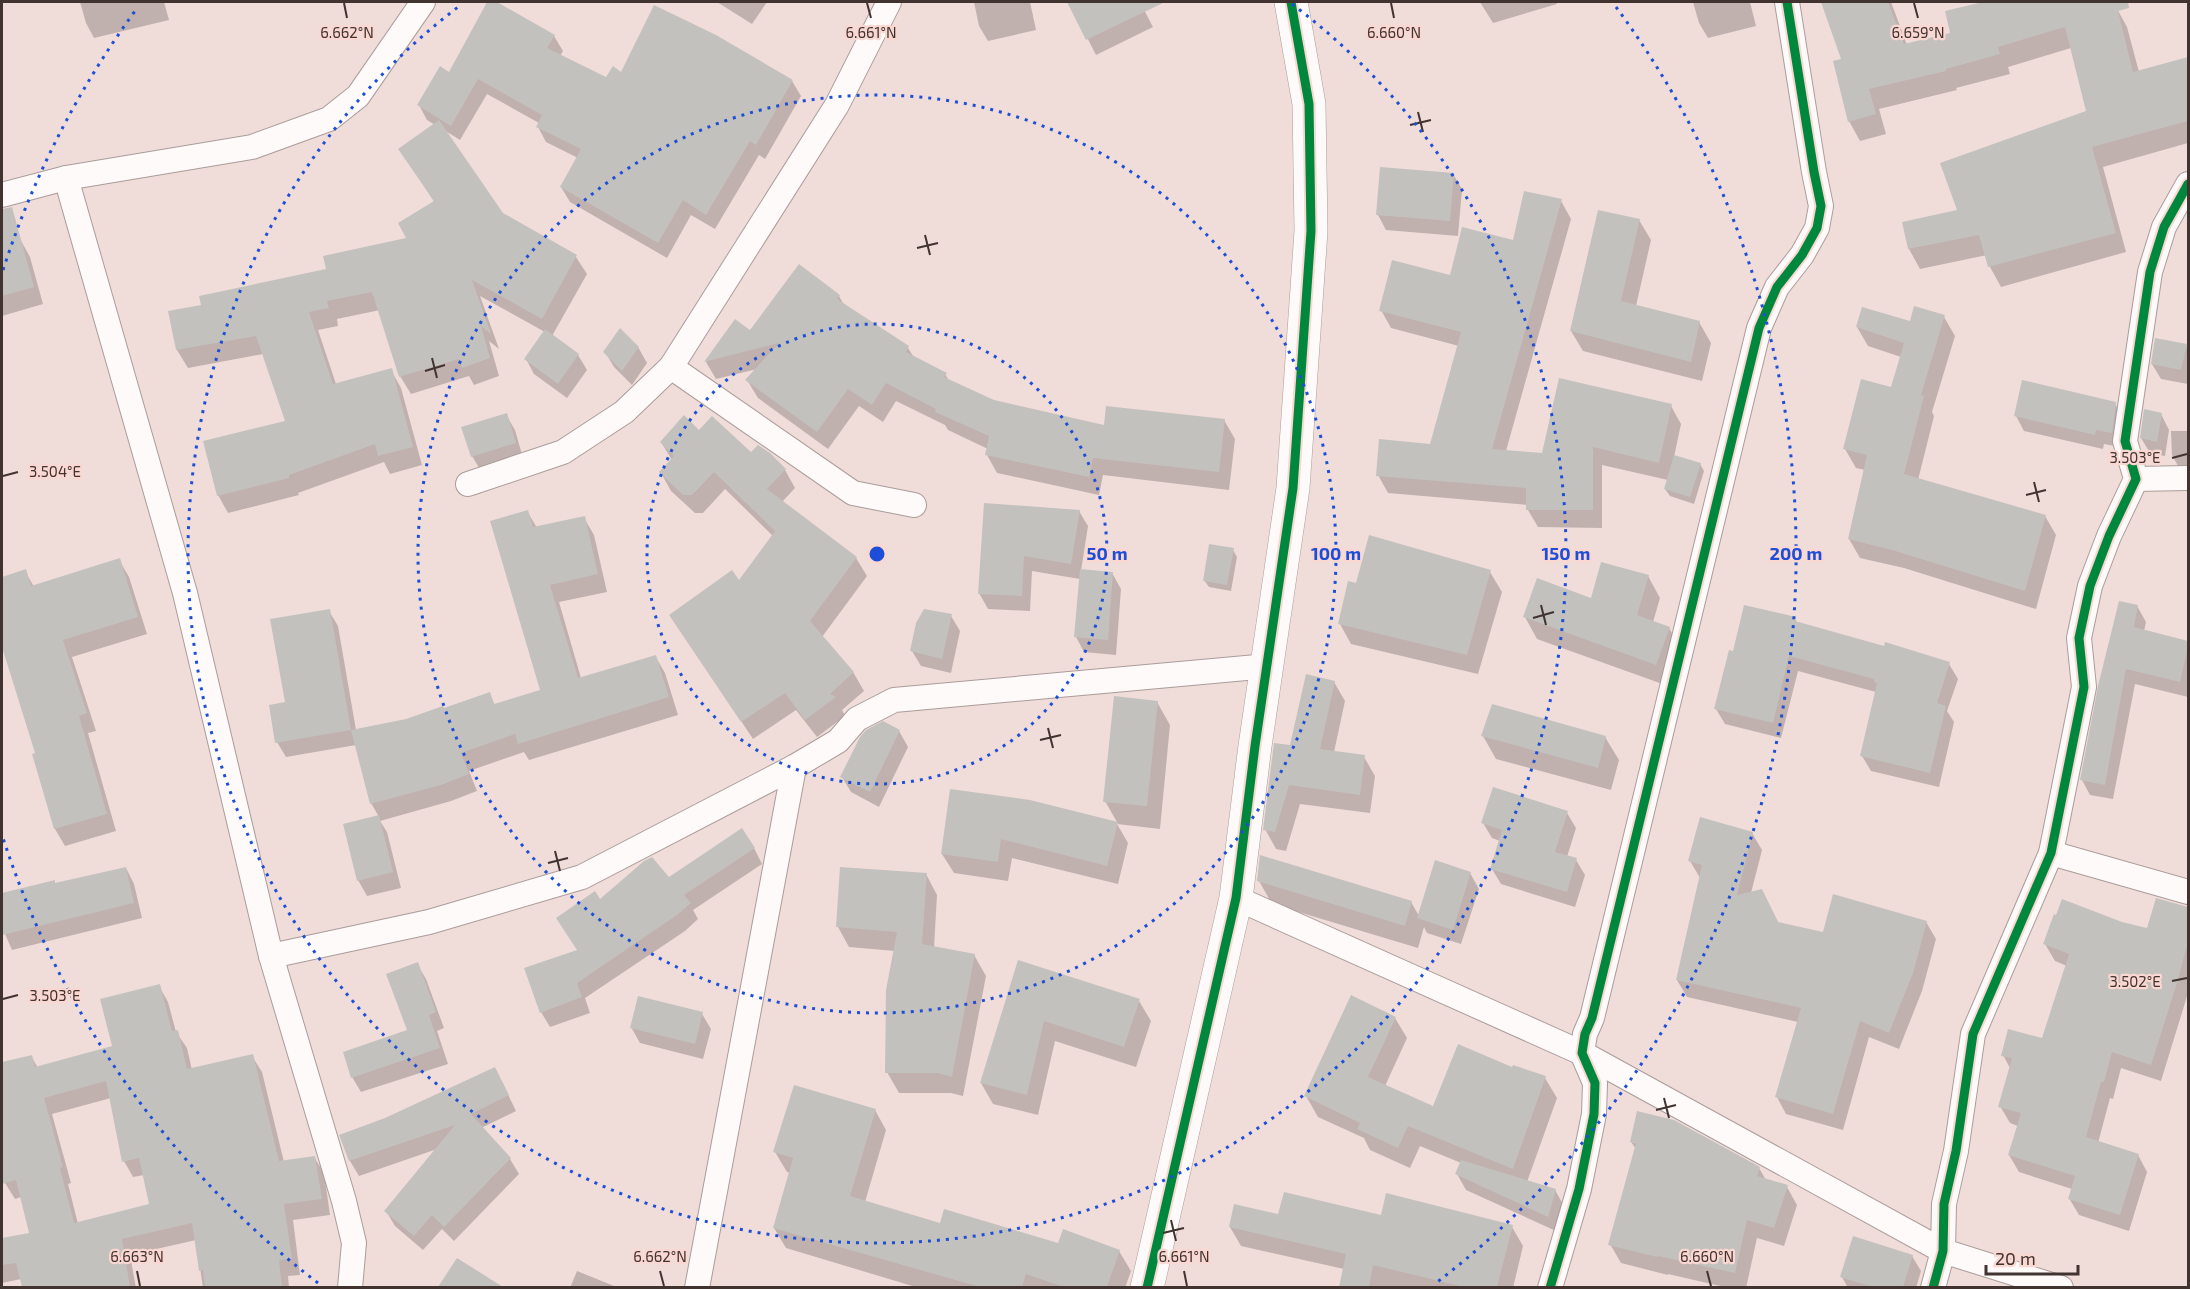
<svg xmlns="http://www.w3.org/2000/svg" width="2190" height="1289" viewBox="0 0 2190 1289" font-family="'Exo 2',sans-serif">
<rect width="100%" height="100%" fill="#f0ddda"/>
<g fill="#0003" fill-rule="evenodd">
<polygon points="80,2 164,2 169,20 94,38 86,23"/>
<polygon points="489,2 494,2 554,36 563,51 560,56 606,79 622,74 792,81 801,96 765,159 759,155 715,229 691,215 667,258 570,202 561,187 578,158 546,142 538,127 539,123 487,94 460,140 444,130 502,214 576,257 587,274 552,336 578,355 587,370 567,398 534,374 526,359 545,332 480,296 499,349 489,341 499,376 474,385 469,376 411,394 400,376 380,310 337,319 338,326 318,330 336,384 391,370 401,388 422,465 390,474 384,462 298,493 299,495 228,513 218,495 287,422 263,354 188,368 177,350 170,312 203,306 327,270 409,239 435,203 400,149 435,125 427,120 419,105 449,74"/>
<polygon points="717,2 767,2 752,24"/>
<polygon points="974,2 1030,2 1036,30 988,41 979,26"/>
<polygon points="1069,2 1140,2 1153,27 1096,55"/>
<polygon points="1480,2 1556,2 1557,4 1493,23"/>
<polygon points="1693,2 1750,2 1756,26 1708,38 1699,23"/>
<polygon points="1822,2 1891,2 1907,45 1952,34 1946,13 1988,2 2087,2 2093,13 2116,7 2127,27 2139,72 2188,58 2188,143 2103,167 2126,252 2001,287 1990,267 1987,255 1920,269 1909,249 1904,223 1959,211 2087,112 2071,48 2008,67 2010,74 1956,88 1957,90 1879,109 1886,134 1860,141 1849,121 1843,60"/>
<polygon points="1453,174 1462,189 1458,236 1386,230 1378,215"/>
<polygon points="1561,201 1571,219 1506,451 1543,455 1671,406 1681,424 1674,457 1700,464 1704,471 1694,504 1670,496 1665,489 1668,480 1602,465 1602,528 1538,527 1528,510 1528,505 1388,493 1378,475 1431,445 1459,346 1391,328 1381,310 1451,277 1514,241"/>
<polygon points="1639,220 1651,240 1636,306 1699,322 1711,343 1702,381 1583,351 1571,331"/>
<polygon points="20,239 30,257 43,304 2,316 2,244"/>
<polygon points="839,296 844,305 908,348 915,359 945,374 949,381 993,402 1106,426 1224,420 1235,439 1229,490 1103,475 1099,495 997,473 987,455 988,449 948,430 945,425 896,401 883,422 859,406 828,449 758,398 747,380 757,369 716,379 706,362 735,321 751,332"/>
<polygon points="1944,317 1955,336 1932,412 1934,416 1918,480 2045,516 2056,535 2036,609 1904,568 1860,558 1849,539 1865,470 1856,468 1845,449 1892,389 1901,357 1868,346 1857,327 1911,323"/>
<polygon points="2186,345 2188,350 2188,384 2161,379 2152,364"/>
<polygon points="638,347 647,363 632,385 614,367 605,352"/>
<polygon points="2115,404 2124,419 2120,447 2104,444 2103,449 2024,431 2016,416"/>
<polygon points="2161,414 2169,430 2165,456 2150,453 2141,438"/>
<polygon points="506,415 515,430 523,458 481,471 472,456"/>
<polygon points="2171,431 2188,431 2188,466 2178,466 2172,455"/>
<polygon points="699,432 785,470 795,488 782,502 856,558 867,576 822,637 853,672 864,691 842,710 845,716 817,737 796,710 753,739 671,615 738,582 773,536 725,489 703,513 695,513 671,491 661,473 672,460 661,442"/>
<polygon points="985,505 1079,511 1088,526 1081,571 1112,573 1121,589 1116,655 1084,652 1076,637 1080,579 1032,571 1030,611 988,609 979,593"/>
<polygon points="527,511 537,528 584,518 594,535 607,592 559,602 581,678 655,656 665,673 678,715 529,760 524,752 469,771 477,791 451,801 380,821 387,832 401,888 367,896 358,880 379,817 371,803 356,745 286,757 277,742 286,703 329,611 338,626 356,730 406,721 489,694 495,705 542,691"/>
<polygon points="1233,550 1237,557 1231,591 1209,587 1204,580"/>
<polygon points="119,560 129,577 147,634 72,657 96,731 88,733 116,831 65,846 55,829 34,755 37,754 2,644 2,578 25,571 34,587"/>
<polygon points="1490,572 1502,592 1478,674 1351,644 1340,624 1357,585"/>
<polygon points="1648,576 1660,598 1653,622 1669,628 1681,649 1668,686 1537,639 1525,617 1592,600"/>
<polygon points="2137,606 2146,622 2144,631 2188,642 2188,697 2135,684 2113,799 2090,795 2082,780"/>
<polygon points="951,616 960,631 951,673 921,666 912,651"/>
<polygon points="1795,619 1798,624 1949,664 1958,679 1947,711 1954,722 1939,787 1871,771 1862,756 1876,692 1798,671 1781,738 1725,724 1716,709 1734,653"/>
<polygon points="1334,682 1345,701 1334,752 1364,757 1375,776 1370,813 1300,804 1286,851 1276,849 1265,829 1291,747"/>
<polygon points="1157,702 1170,725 1160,829 1117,824 1128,843 1118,884 1012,858 1008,881 954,873 942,854 951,790 1118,824 1105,801"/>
<polygon points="883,723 899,731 908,747 879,807 851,792 842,777"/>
<polygon points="1483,736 1605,737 1619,760 1611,790 1496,759"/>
<polygon points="1567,813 1576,828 1567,857 1576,860 1585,875 1575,907 1501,884 1492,869 1500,841 1492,838 1483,823"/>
<polygon points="1752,833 1762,850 1751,893 1762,891 1779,924 1824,934 1926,922 1936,939 1922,991 1899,1049 1869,1037 1843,1130 1786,1114 1777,1097 1798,1022 1687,997 1677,980 1700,878 1690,861"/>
<polygon points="754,848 762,864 693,910 698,919 685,931 585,998 590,1013 550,1027 541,1012 578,951 599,901 669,879"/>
<polygon points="126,868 134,884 142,918 12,950 2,927 2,894 54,882 55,884"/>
<polygon points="1470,873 1479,889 1461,944 1427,933 1424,927 1418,948 1272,904 1259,881 1411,902 1419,916"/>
<polygon points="926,874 937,895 934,948 974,955 986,976 963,1096 951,1093 899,1093 887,1072 895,951 849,947 838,927"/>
<polygon points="2157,900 2188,909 2188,993 2161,1081 2121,1068 2113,1099 2110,1098 2098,1143 2138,1155 2147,1172 2129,1231 2079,1215 2069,1198 2072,1189 2019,1172 2009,1155 2018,1126 2010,1123 2000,1106 2010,1068 2003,1055 2043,1040 2067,966 2055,961 2045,944 2122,923 2148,930"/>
<polygon points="1019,962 1139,1001 1151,1021 1136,1067 1055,1041 1038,1115 993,1104 981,1083"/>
<polygon points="417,964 426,979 444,1028 437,1031 448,1064 361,1092 352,1077 408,1031"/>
<path d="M159 986 168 1002 176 1032 187 1048 192 1070 252 1056 262 1072 284 1162 314 1157 324 1173 330 1215 293 1220 300 1275 288 1276 289 1288H203L196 1240 130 1255 136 1288H23L21 1279 2 1283V1240L31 1234 21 1197 15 1199 5 1183 2 1170V1063L31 1056 38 1068 114 1047ZM111 1098 124 1161 133 1177 144 1175 151 1206 78 1224 68 1184 71 1183 52 1114Z"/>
<polygon points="702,1014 711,1029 703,1059 640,1043 631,1027"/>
<polygon points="1395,1018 1407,1038 1385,1086 1434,1108 1513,1069 1545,1078 1557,1098 1527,1182 1555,1190 1564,1206 1556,1231 1466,1190 1457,1174 1461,1163 1420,1146 1410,1168 1370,1150 1364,1138 1318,1117 1306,1096"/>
<polygon points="503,1084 516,1111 481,1128 510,1159 519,1174 454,1241 442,1229 423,1250 395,1226 386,1211 437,1149 359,1176 350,1161 341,1135"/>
<polygon points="875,1110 886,1130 865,1202 941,1225 1059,1245 1119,1251 1131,1271 1125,1288 919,1288 786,1248 774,1228 790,1173 787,1172 775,1152"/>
<polygon points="1631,1142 1759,1168 1766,1180 1787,1187 1797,1205 1784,1246 1757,1238 1746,1288 1729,1288 1668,1274 1668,1275 1621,1263 1610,1244 1636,1149"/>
<polygon points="1279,1216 1382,1217 1512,1227 1523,1246 1513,1288 1341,1288 1344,1269 1241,1246 1230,1227"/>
<polygon points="1912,1256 1921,1271 1916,1288 1848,1288 1842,1277"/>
<polygon points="457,1260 500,1288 439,1288"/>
<polygon points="577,1271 619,1288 570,1288"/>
</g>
<g fill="#c3c1be" fill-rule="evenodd">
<polygon points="487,2 497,2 555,35 547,48 606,77 613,66 621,72 654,5 716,35 793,80 756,145 750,141 706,215 683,200 658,243 560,187 581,149 536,127 542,115 478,79 451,126 417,105 440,66 449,72"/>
<polygon points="1067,2 1165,2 1086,40"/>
<polygon points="1821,2 1888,2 1904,44 1950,33 1945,11 1983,2 2128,2 2129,8 2118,11 2133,72 2188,57 2188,121 2092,147 2116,233 1988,267 1979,235 1908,249 1902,222 1957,210 1940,163 2086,111 2065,27 1998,47 2000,54 1946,69 1946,71 1869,89 1876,114 1848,122 1833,61 1841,59"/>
<polygon points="439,120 503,213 577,255 542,319 472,280 491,334 481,326 490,358 462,368 459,359 399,377 372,292 327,301 329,308 309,312 333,384 392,368 413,447 378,456 375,444 289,475 289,478 217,496 203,441 285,421 256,336 176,350 168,311 201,305 199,296 326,269 323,256 406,238 398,223 434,201 398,149"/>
<polygon points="1380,167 1454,173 1450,221 1376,215"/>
<polygon points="1524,191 1562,199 1492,449 1542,453 1559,378 1672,404 1659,463 1593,447 1593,510 1526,510 1526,488 1376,476 1379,439 1430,444 1461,332 1379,311 1392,260 1450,275 1462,227 1513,240"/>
<polygon points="12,207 34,287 2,296 2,209"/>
<polygon points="1598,210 1640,219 1621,301 1700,321 1691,362 1570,331"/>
<polygon points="799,264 840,295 837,299 909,346 906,352 947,373 944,377 994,400 1104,425 1106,406 1225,419 1219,472 1093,458 1089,477 985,455 989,436 935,412 936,409 886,383 872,405 848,389 817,432 745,380 779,343 704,362 735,319 750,330"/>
<polygon points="1914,306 1945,315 1921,395 1924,396 1904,474 2046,515 2025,591 1892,550 1848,539 1867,455 1843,449 1861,379 1891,387 1904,343 1856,327 1862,307 1910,321"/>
<polygon points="620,328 639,347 622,371 603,352"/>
<polygon points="545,329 579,354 558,384 524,359"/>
<polygon points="2155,338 2187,344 2181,370 2151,364"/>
<polygon points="2022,380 2116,402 2112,433 2096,430 2095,435 2014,416"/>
<polygon points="2144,409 2162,413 2157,442 2140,438"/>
<polygon points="507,413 516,443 471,457 461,427"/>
<polygon points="684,415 699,430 712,416 751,452 758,445 770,453 786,469 767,489 857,557 810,621 854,672 830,694 836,697 805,720 785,693 741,722 669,615 732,570 739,580 775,531 714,472 692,495 683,495 659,472 674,456 660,442"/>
<polygon points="1674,455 1701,463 1690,497 1664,489"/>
<polygon points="984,503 1080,510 1071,564 1024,556 1022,596 978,594"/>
<polygon points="528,510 533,527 585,516 598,574 550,585 578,678 656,655 669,697 518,744 515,734 461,753 469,774 441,785 370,804 351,730 406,719 443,706 444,708 490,692 494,704 540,690 490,521"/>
<polygon points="1369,535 1491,570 1467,655 1338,624 1348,581 1356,583"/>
<polygon points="1209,544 1234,548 1227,585 1203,581"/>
<polygon points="120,558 138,617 63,640 87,713 79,716 107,814 54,829 32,754 35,753 2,647 2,577 26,569 31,586"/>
<polygon points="1601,562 1649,575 1637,615 1670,627 1656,665 1523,617 1537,578 1591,598"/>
<polygon points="1080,569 1113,572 1108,640 1074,637"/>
<polygon points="2119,601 2138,605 2134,627 2188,641 2188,647 2180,682 2126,669 2105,785 2080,780 2098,686"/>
<polygon points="1744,605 1796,617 1795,621 1884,646 1885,642 1950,662 1937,703 1946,706 1930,773 1860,756 1877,683 1874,682 1874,679 1789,656 1773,723 1714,709 1729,650 1733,651"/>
<polygon points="330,609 351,730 275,743 269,705 285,702 270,619"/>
<polygon points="924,609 952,614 942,659 910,651 916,623"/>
<polygon points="1306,674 1335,681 1320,749 1365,755 1360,795 1289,785 1275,832 1263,830 1274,743 1290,745"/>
<polygon points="1114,696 1158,701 1147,806 1103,802"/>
<polygon points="1492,704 1606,736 1598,768 1481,736"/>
<polygon points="883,721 900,730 870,792 840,777 860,737 866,730"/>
<polygon points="1493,787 1568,811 1555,852 1577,858 1567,892 1490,869 1502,830 1481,823"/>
<polygon points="950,789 1030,800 1118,822 1107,866 1001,839 998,862 941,854"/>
<polygon points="379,815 393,872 357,881 343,824"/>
<polygon points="1700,817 1753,832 1737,895 1762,889 1778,922 1823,932 1833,894 1927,921 1913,973 1889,1033 1860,1021 1833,1114 1775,1097 1801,1008 1676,980 1702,865 1688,861"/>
<polygon points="742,828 755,848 684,895 691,903 677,915 577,983 582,997 540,1013 524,968 577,950 556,918 595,891 600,899 644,861 652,857 669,877"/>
<polygon points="1260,855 1412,901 1405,926 1257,881"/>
<polygon points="1435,860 1471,872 1453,930 1417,918"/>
<polygon points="126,867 134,903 2,935 2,893 55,880 55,883"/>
<polygon points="840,867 927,873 922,944 975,954 952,1077 938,1073 885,1073 886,990 897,932 836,927"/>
<polygon points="2156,898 2188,907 2188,942 2177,983 2151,1065 2112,1052 2104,1082 2101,1082 2086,1137 2139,1154 2120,1215 2068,1199 2075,1176 2008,1155 2021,1113 1998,1107 2012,1058 2001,1056 2008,1029 2042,1038 2069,954 2043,944 2054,914 2056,915 2062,899 2122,922 2147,928"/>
<polygon points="1018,960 1140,999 1124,1047 1044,1021 1027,1095 980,1083"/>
<polygon points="418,962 436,1012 429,1015 440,1048 351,1078 343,1052 407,1030 386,974"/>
<path d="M160 984 172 1031 178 1030 187 1069 253 1054 279 1161 315 1156 322 1199 284 1204 292 1259 279 1260 282 1287H205L203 1270 199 1271 192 1223 122 1239 130 1287H22L16 1263 2 1265V1238L29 1233 16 1180 2 1184V1062L32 1055 35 1067 112 1046 100 999ZM106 1081 122 1162 139 1158 149 1204 74 1223 60 1168 63 1167 44 1098Z"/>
<polygon points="1351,995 1396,1017 1368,1077 1433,1106 1458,1044 1512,1067 1513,1065 1546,1076 1513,1169 1408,1126 1398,1148 1357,1129 1360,1123 1304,1096"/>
<polygon points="638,996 703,1012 695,1044 630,1028"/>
<polygon points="495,1067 509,1095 471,1114 511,1158 444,1227 432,1215 414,1236 384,1211 455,1125 349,1161 339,1135 385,1118"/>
<polygon points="794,1085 876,1109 850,1196 940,1223 944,1209 1058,1243 1063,1229 1120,1250 1107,1287 1064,1287 1026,1274 1022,1287 980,1287 773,1228 793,1158 773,1152"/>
<polygon points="1637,1111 1674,1120 1760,1167 1757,1176 1788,1185 1774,1228 1747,1220 1735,1273 1658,1256 1657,1257 1608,1245 1636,1143 1630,1142"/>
<polygon points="1461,1160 1556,1189 1548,1217 1455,1174"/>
<polygon points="1284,1192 1381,1215 1386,1193 1513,1225 1497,1287 1464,1287 1373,1265 1369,1287 1339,1287 1346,1254 1229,1227 1234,1204 1278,1214"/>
<polygon points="1853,1236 1913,1255 1903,1287 1873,1287 1840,1277"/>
<polygon points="457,1258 503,1287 438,1287"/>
</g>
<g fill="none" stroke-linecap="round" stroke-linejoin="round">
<g stroke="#aa9c9a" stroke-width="26">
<g id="street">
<polyline points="66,178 185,593 271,956 344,1201 354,1243 350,1288"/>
<polyline points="2,195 66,178 252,147 329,119 358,96 423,2"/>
<polyline points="671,367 853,493 914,505"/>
<polyline points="2136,479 2188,478"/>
<polyline points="468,484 563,452 624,412 671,367 837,105 889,2"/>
<polyline points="2051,853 2188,892"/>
<polyline points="1236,898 1582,1053 1943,1251 2061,1288"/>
<polyline points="271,956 429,922 582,877 794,767 838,741 857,719 894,700 1268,666"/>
<polyline points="697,1288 794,767"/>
<polyline points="1550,1288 1579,1189 1594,1114 1595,1083 1582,1053 1585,1034 1592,1018 1759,328 1777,287 1802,255 1817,228 1821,206 1814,172 1787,2"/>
<polyline points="1933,1288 1943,1251 1944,1204 1956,1151 1973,1034 2051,853 2084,687 2079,638 2090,586 2109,536 2136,479 2125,441 2150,272 2164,227 2188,184"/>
</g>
</g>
<g stroke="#aa9c9a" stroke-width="34">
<polyline id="secondary" points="1147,1288 1236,898 1255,746 1293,488 1311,231 1309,104 1291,2"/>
</g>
<use href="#street" stroke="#fdfaf9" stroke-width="24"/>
<use href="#secondary" stroke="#fdfaf9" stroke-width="33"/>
<g stroke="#fad7d0" stroke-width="13">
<g id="cycleway">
<polyline points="1147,1288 1236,898 1255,746 1293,488 1311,231 1309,104 1291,2"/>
<polyline points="1550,1288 1579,1189 1594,1114 1595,1083 1582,1053 1585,1034 1592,1018 1759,328 1777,287 1802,255 1817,228 1821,206 1814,172 1787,2"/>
<polyline points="1933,1288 1943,1251 1944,1204 1956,1151 1973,1034 2051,853 2084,687 2079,638 2090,586 2109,536 2136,479 2125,441 2150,272 2164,227 2188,184"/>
</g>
</g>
<use href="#cycleway" stroke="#00873e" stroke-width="9"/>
</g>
<path fill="none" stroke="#413330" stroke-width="2" d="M344 3 347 18M867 3 871 18M1391 3 1394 18M1914 3 1918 18M1418 112 1423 132M1410 125 1431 120M925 235 930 255M917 248 938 243M432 358 437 378M425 371 445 365M2172 458 2187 454M3 476 18 472M2034 482 2039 502M2026 495 2046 490M1541 605 1546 625M1533 618 1554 612M1048 728 1053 748M1040 740 1061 735M555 851 560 871M548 863 568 858M2172 981 2187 978M3 999 18 995M1664 1098 1669 1118M1656 1110 1676 1105M1171 1220 1176 1241M1163 1233 1184 1228M137 1271 140 1286M660 1271 664 1286M1184 1271 1187 1286M1707 1271 1711 1286"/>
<g fill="none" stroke="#1d4ed8" stroke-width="3" stroke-dasharray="3 6">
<circle cx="877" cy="554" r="230"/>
<circle cx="877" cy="554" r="459"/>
<path d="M1292 4A689 689 0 1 1 462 4"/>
<path d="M318 1283A919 919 0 0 1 3 838M3 270A919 919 0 0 1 138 7M1616 7A919 919 0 0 1 1436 1283"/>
</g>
<g font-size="15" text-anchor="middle" fill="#413330" stroke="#fad7d0" stroke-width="4.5" stroke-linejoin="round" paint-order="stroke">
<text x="347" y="38">6.662°N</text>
<text x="871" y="38">6.661°N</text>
<text x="1394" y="38">6.660°N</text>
<text x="1918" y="38">6.659°N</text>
<text x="2135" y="463">3.503°E</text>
<text x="55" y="477">3.504°E</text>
<text x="2135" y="987">3.502°E</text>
<text x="55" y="1001">3.503°E</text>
<text x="137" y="1262">6.663°N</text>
<text x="660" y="1262">6.662°N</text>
<text x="1184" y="1262">6.661°N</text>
<text x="1707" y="1262">6.660°N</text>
</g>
<circle cx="877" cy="554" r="9" fill="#1d4ed8" stroke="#fad7d0" stroke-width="3"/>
<g font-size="18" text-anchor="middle" font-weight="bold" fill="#1d4ed8" stroke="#fad7d0" stroke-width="4.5" stroke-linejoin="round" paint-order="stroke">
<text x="1107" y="560">50 m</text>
<text x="1336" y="560">100 m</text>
<text x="1566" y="560">150 m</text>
<text x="1796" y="560">200 m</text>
</g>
<rect width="2190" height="1289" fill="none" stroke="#413330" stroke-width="6"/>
<path d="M1986 1265v9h92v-9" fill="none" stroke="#413330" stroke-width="3"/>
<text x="1995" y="1265" font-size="18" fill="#413330" stroke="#fad7d0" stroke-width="4.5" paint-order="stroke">20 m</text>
</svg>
